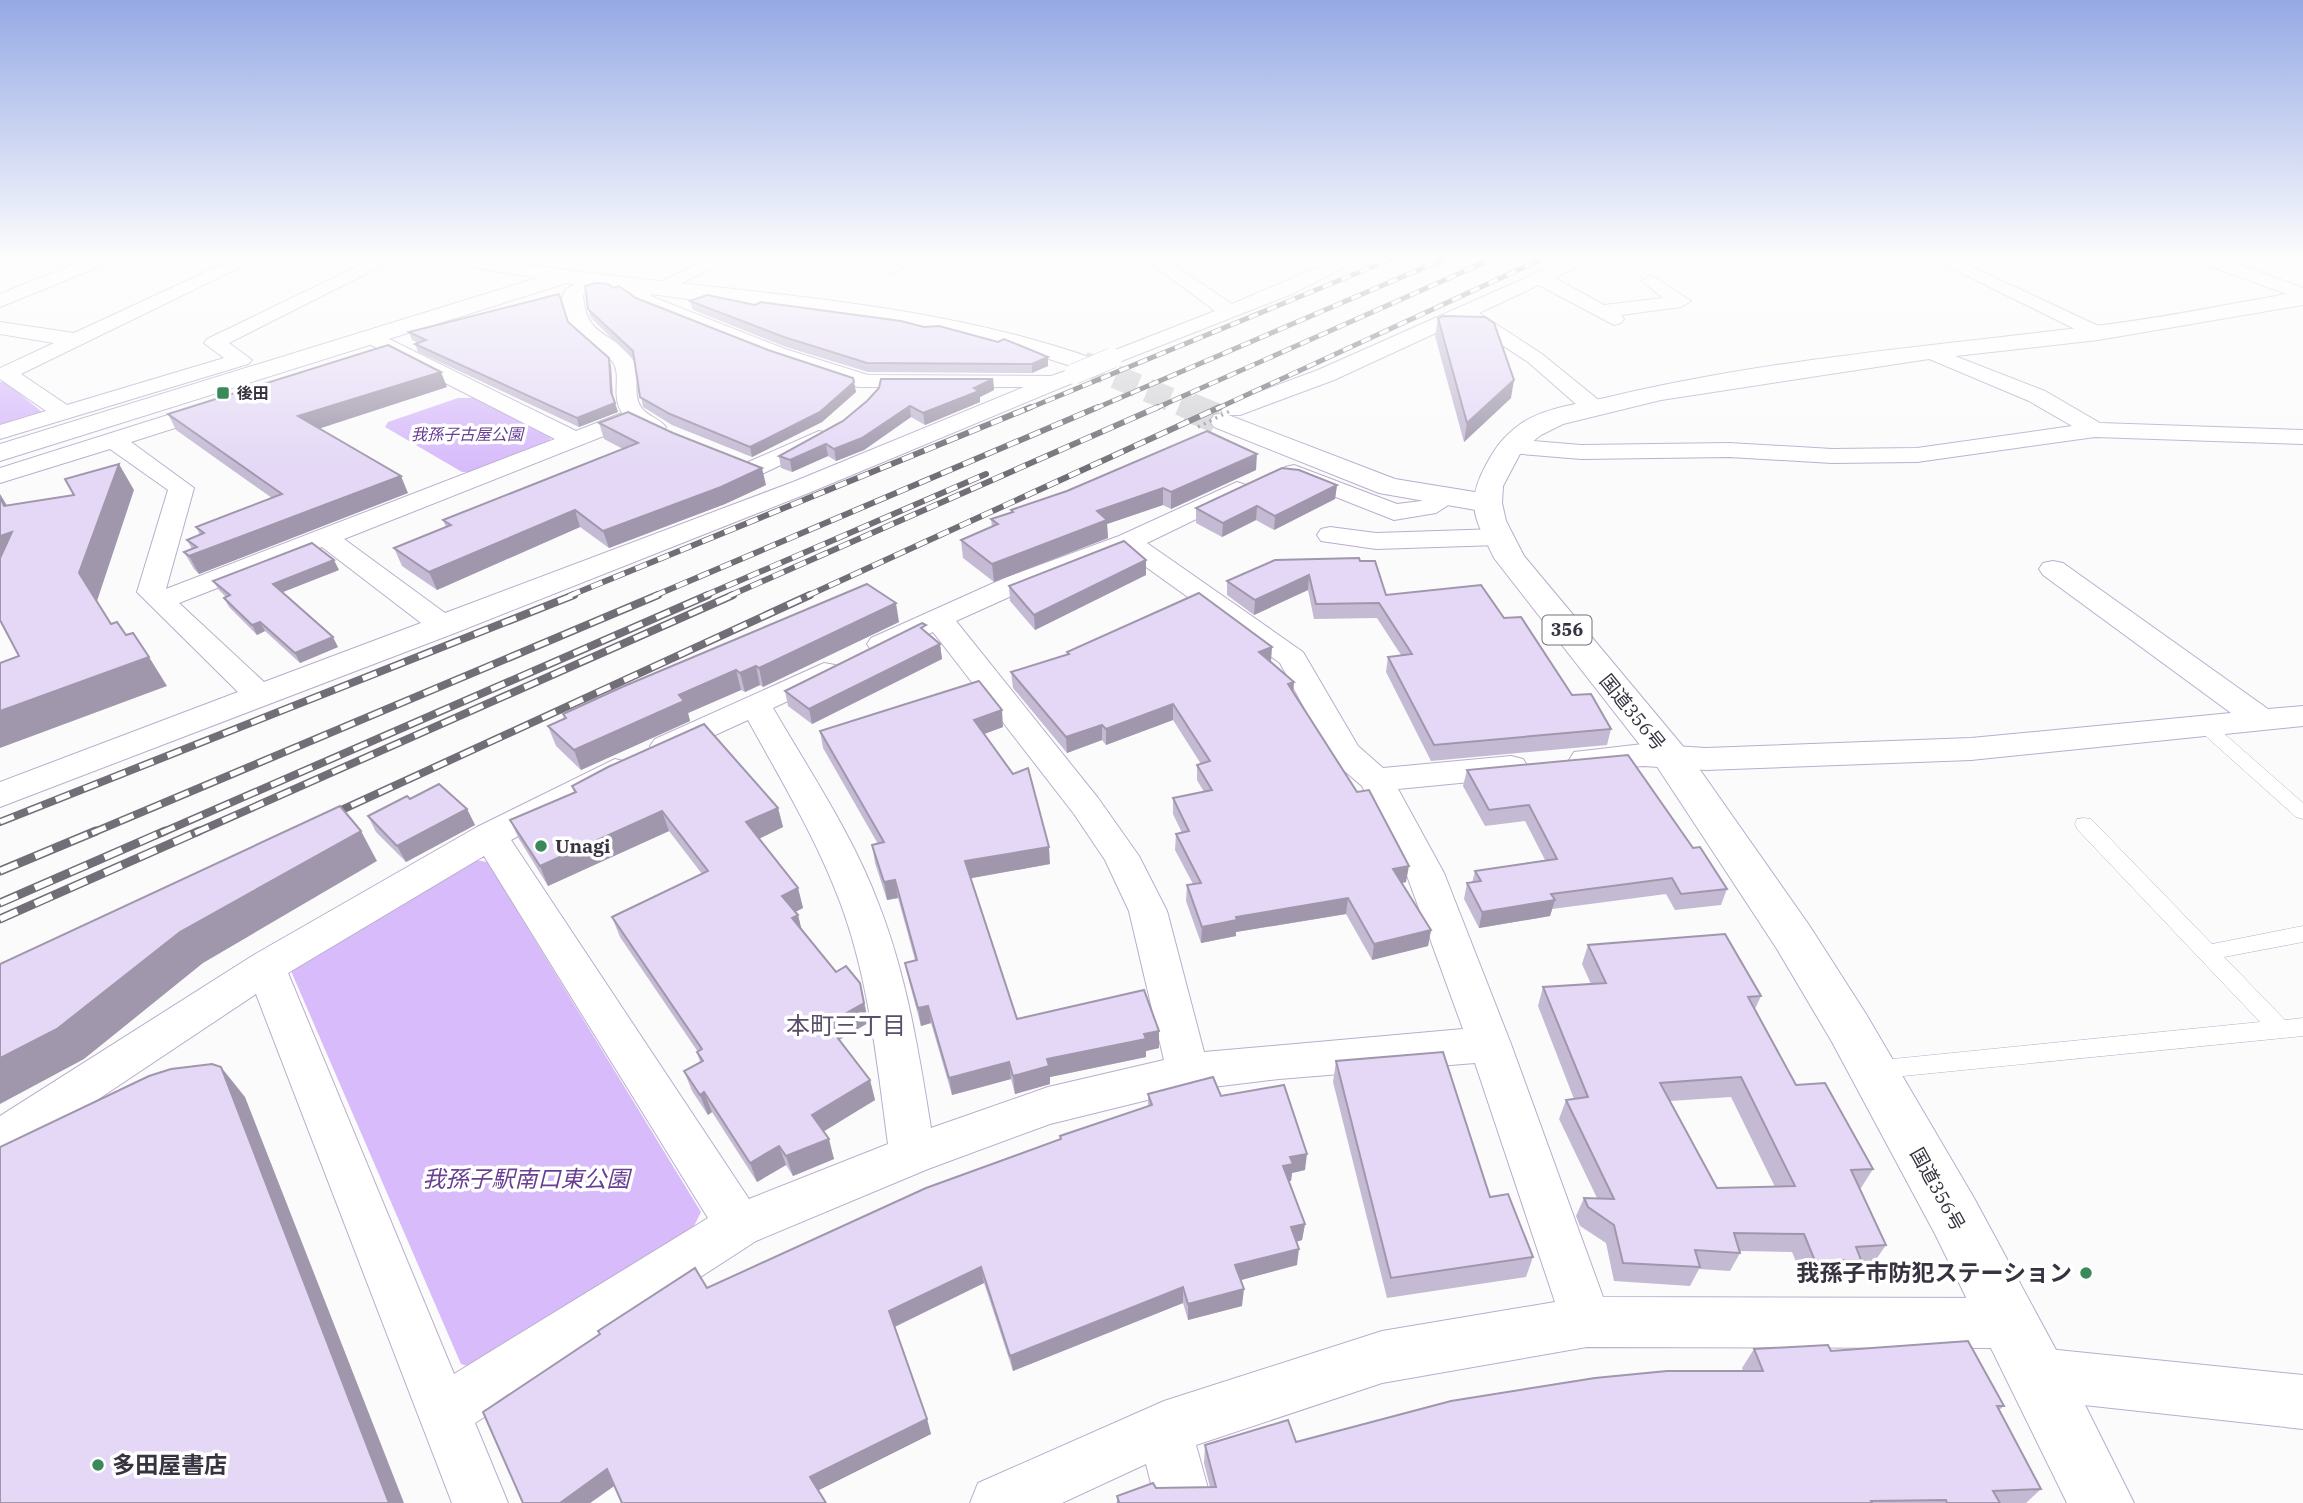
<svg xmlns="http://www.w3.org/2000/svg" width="2303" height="1503" viewBox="0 0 2303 1503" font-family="'IBM Plex Serif','Noto Sans JP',serif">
<rect width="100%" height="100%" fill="#fbfbfb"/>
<g fill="#d7bbfb">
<polygon points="0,382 5,382 47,416 0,430"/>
<polygon points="458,398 475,398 551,438 545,445 476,472 462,472 385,427 388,422"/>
<polygon points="465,858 487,862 701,1212 688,1238 476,1369 461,1364 291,971"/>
</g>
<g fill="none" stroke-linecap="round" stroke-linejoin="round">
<polyline stroke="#d4d3d6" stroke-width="24" stroke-dasharray="24 11" stroke-linecap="butt" points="1083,363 1193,409"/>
<polyline stroke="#d4d3d6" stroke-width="30" stroke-dasharray="30 15" stroke-linecap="butt" points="1189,407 1223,421"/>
<g stroke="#baadcd" stroke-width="1">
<g id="lane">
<polygon points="14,259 27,259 0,270 0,264"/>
<polygon points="2205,721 2211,722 2303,803 2303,819 2296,817 2199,730 2196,726"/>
<polygon points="2084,818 2091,819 2212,944 2303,926 2303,942 2224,957 2285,1020 2303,1018 2303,1036 1873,1079 1865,1077 1862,1070 1865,1063 1873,1061 2260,1022 2077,829 2075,824 2077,819"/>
</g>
</g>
<g stroke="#baadcd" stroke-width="2">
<g id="street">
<polygon points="87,259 111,259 108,263 0,307 0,294"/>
<polygon points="234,259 257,259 21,374 67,405 224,358 204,343 207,339 373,259 395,259 229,343 252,360 248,364 0,439 0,425 46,411 0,379 0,368 54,343 0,334 0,322 74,333"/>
<polygon points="696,259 714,259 717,266 663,292 656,294 647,288 698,264"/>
<polygon points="870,259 891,259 903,268 894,273"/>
<polygon points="1145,259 1165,259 1232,304 1337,259 1360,259 1292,294 1119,362 1105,362 1101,358 1105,354 1215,311"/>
<polygon points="1568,259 1591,259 1555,278 1604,305 1663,298 1642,281 1651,275 1691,301 1681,307 1621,315 1624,319 1621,323 1614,325 1539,285 1479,313 1542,354 1601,402 1604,407 1601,412 1585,412 1528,362 1464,320 1334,380 1240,415 1224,415 1221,410 1224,405 1318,370"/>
<polygon points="1933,259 1955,259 2105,329 2108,333 2105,337 2091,337"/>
<polygon points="2198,259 2223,259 2303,288 2303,300 2201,263"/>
<path d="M591 276 600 282 583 295C586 340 614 330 633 360 642 375 631 392 641 407 647 416 659 418 666 427L662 432H646L634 424 344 539 445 613 793 482 1024 387H858L771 357 639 305 623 286 625 282H639L653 297 785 349 868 375 1051 376 1074 368 1085 374 1082 379 811 492 455 633 0 807V782L238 692 137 592 168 490 110 449 0 483V468L206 403H222L225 408 222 413 131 442 194 488 166 589 555 439 367 343 364 339 367 335H381L576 431 622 413C610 394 623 375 612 361 597 344 546 323 566 289ZM322 547 421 623 264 682 179 603Z"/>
<polygon points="1929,346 2045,391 2100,423 2303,430 2303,444 2095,437 1917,462 1832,463 1729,457 1581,459 1510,453 1502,451 1498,446 1502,441 1510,439 1581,445 1729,443 1832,449 1917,448 2072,426 2029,401 1922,356 1919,352 1922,348"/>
<polygon points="819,431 827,433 831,438 827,443 764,473 746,473 743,468 746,463"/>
<polygon points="1294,465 1397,504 1421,501 1446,490 1455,493 1459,498 1436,513 1394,520 1285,477 1282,472 1285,467"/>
<path d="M1237 482 1246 485 1250 490 1246 495 1147 543 1303 652 1358 746 1383 768 1511 756 1523 759 1528 767 1523 775 1511 778 1398 789 1444 873 1511 1044 1603 1297 2011 1298 2029 1305 2036 1323 2029 1341 2011 1348 1587 1347 1382 1383 1196 1445 1212 1503H1156L1146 1464 1062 1503H970L978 1483 1164 1401 1382 1331 1555 1302 1475 1063 1279 1079 1188 1090 1050 1124 928 1169 756 1241 475 1423 508 1503H452L256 994 16 1154 0 1160V1116L252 956 477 827 615 759 627 762 632 770 627 778 511 840 749 1199 888 1144C877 1063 869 979 840 902 816 838 781 780 748 720L667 757 655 753 650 746 655 739 824 663 835 665 839 672 835 679 773 708C810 772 853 835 879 905 907 977 919 1053 931 1128L1048 1087 1164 1060 1129 911 1105 860 1074 814 933 632 893 650 882 653 871 650 867 644 871 638 1007 577 1119 536ZM1125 552 1280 663 1333 761 1362 786 1406 873 1463 1029 1204 1052 1167 911 1139 856 1098 798 956 621 1027 589ZM484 856 708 1218 454 1374 288 973Z"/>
<polygon points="1330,527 1376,533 1498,529 1507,531 1511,537 1507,543 1498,545 1376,549 1321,541 1317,535 1321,529"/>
<polygon points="2053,561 2063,563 2268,709 2303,706 2303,726 1971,760 1706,770 1643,766 1586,771 1574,768 1569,760 1574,752 1643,744 1706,748 1971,738 2231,713 2043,575 2039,569 2043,563"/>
<polygon points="2038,1348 2303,1375 2303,1429 2038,1400 2019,1393 2012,1374 2019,1355"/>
</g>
</g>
<g stroke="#baadcd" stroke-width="2">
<g id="secondary">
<path d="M451 259H494C692 293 901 291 1092 358L1095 363 1092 368 1083 370 1008 346 945 333 567 283 0 461V444L537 278 461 265Z"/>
<polygon points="1223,413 1395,479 1487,494 1497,497 1502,503 1497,509 1487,512 1379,493 1214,427 1210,421 1214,415"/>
</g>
</g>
<g stroke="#baadcd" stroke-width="2">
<path id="highway" d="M2303 291V305L2098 340 1929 359 1661 400 1563 424 1541 435 1522 450 1503 486 1502 503 1506 521 1524 556 1686 750 1809 925 1866 1014 1974 1198 2075 1385 2134 1503H2067L1935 1234 1832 1042 1777 949 1658 768 1494 558C1476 520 1464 505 1486 465 1495 448 1503 437 1519 425 1544 407 1580 404 1609 397 1768 359 1933 346 2095 326 2164 318 2234 303 2303 291Z"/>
</g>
<use href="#lane" fill="#fff" fill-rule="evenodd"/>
<use href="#street" fill="#fff" fill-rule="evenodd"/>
<use href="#secondary" fill="#fff" fill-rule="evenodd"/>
<use href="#highway" fill="#fff" fill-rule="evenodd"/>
<g stroke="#726e77" stroke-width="5">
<g id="rail-far3">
<polyline points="1027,409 1391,259"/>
<polyline points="1094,409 1444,259"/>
<polyline points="1154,409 1492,259"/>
<polyline points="1216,409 1542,259"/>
</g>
</g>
<g stroke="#726e77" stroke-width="6">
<g id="rail-far2">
<polyline points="569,596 1031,407"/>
<polyline points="654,596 1098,407"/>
<polyline points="704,596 986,474"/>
<polyline points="729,596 1158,407"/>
<polyline points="807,596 1220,407"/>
</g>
</g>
<g stroke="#726e77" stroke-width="8">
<g id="rail-far1">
<polyline points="324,818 810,595"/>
<polyline points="0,822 574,595"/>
<polyline points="92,833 658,595"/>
<polyline points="161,833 708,595"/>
<polyline points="195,833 733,595"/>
</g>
</g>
<g stroke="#726e77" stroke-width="9">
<g id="rail">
<polyline points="0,871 96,831"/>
<polyline points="0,903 165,831"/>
<polyline points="0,919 199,831"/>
</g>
</g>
<use href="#rail-far3" stroke="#fff" stroke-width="3.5" stroke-dasharray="10" stroke-linecap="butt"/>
<use href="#rail-far2" stroke="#fff" stroke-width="4.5" stroke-dasharray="12" stroke-linecap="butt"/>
<use href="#rail-far1" stroke="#fff" stroke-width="5" stroke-dasharray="15" stroke-linecap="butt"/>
<use href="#rail" stroke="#fff" stroke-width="6" stroke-dasharray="19" stroke-linecap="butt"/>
<g stroke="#baadcd" stroke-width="21" stroke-linecap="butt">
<polyline id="street-bridge" points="1074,374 1112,358"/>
</g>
<polyline stroke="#9b989f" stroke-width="3.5" stroke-dasharray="2 4.5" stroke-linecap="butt" points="1198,427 1232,410"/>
<use href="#street-bridge" stroke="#fff" stroke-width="20"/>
</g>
<g fill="#c4bad4" fill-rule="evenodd">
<polygon points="613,288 636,298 856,392 822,422 752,457 672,425 643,407 634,360 591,318 588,309"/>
<polygon points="690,301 755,305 924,327 1048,357 1048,366 1032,373 868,372 786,347 693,310"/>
<polygon points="1438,318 1511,398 1464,442 1435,336"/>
<polygon points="568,322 611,366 613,398 618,412 579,427 418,352 415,344 418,343 412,340 409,332"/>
<polygon points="993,379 994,390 980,397 980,402 925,425 911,417 864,450 836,461 828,456 792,472 781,468 779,456 843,421 867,401 879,388"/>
<polygon points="447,387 319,428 408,493 199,574 194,569 184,552 192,549 187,540 200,535 196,527 272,498 176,430 168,414"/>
<polygon points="599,423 766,485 725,504 609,548 580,527 437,590 402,566 394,548 446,527 443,520 623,449 604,439"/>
<polygon points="1256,470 1171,509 1163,505 1107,524 1108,538 994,582 963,558 961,540 992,527 991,519 1011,512 1011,510"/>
<polygon points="1337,485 1335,499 1274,530 1256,520 1222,537 1196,523 1196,508"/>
<polygon points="1146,560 1146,575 1035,630 1010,601 1009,586"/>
<polygon points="1360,561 1386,595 1504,618 1572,695 1611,729 1607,745 1431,761 1386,672 1388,657 1401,655 1377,618 1314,619 1308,590 1254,615 1227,595 1227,581"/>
<polygon points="339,570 282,592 338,647 300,663 265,631 257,635 229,607 224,598 226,597 219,590 213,581"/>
<polygon points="899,622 763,687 760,685 745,692 741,690 688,713 690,721 581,770 556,746 548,726 564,719 563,714"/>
<polygon points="927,633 940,644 942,659 812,724 788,706 785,691"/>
<polygon points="1067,652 1271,662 1293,692 1406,882 1402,883 1431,930 1428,946 1372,960 1346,914 1236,932 1236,936 1201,943 1186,901 1187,885 1193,884 1175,850 1176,834 1182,833 1173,814 1173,798 1204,792 1197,780 1197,765 1201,764 1173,720 1106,745 1102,740 1067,753 1013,688 1011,672 1067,655"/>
<polygon points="1003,727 984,734 1050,864 970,878 1017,1019 1159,1031 1159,1048 1146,1051 1146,1057 1050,1077 1050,1084 1015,1094 1011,1079 952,1095 931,1023 921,1026 909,981 905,963 915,960 898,898 887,900 875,863 872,845 878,844 823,748 820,731"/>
<polygon points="1467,770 1693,848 1727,889 1721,905 1675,910 1666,894 1552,909 1550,916 1479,928 1464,899 1467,883 1472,883 1475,871 1545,860 1525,821 1485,826 1463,786"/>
<polygon points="572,786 778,808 783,827 759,839 798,888 803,908 795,912 798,915 801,929 836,972 865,1004 868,1023 839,1040 870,1080 875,1100 823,1131 834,1159 793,1176 786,1165 757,1182 712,1112 708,1115 692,1091 684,1071 700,1062 697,1052 698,1052 620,937 612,917 702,874 669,831 548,886 519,839 510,820 574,792"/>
<polygon points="467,809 475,825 406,862 376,832 368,816"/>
<path d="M1588 945 1761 996 1755 1009 1796 1085 1873 1169 1861 1188H1859L1886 1245 1873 1264 1857 1265 1848 1278 1803 1279 1792 1252 1740 1251V1253L1730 1271 1699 1269 1690 1286 1614 1281 1606 1243 1580 1226 1576 1216 1584 1198H1597L1559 1119 1566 1100 1574 1099 1538 1006 1543 987 1591 984 1582 964ZM1731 1097 1775 1187 1717 1188 1670 1101Z"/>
<polygon points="1336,1061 1490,1197 1533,1257 1526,1277 1387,1298 1333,1082"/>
<polygon points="1148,1094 1221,1096 1305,1170 1292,1173 1291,1181 1289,1181 1305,1224 1302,1240 1296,1242 1297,1265 1240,1280 1242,1306 1188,1320 1183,1303 1013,1371 984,1283 895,1327 927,1419 931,1434 819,1490 614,1486 590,1503 523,1503 707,1288 1060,1140 1060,1136 1148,1107"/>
<polygon points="1754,1349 1831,1351 2004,1406 1999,1410 2041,1489 2026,1503 1117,1503 1117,1496 1156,1488 1210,1487 1204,1463 1205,1445 1296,1442 1743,1371 1742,1368"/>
</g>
<g fill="#a097ac">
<polygon points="1048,357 1048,366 1032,373 1032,364"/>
<polygon points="609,358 611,366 613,400 611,392"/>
<polygon points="441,372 447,387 306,433 298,416"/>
<polygon points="993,379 994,390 980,397 980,402 925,425 923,413"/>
<polygon points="1514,380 1511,398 1464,442 1467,423"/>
<polygon points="854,382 856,392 822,422 752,457 750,447"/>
<polygon points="615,403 618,412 579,427 577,418"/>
<polygon points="910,406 911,417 864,450 836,461 834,449"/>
<polygon points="826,444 828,456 792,472 790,460"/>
<polygon points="1257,454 1256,470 1171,509 1171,492"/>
<polygon points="119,464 134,490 97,601 79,573"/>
<polygon points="762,468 766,485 725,504 609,548 603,531"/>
<polygon points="401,476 408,493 199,574 189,556"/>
<polygon points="1337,485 1335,499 1274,530 1275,516"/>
<polygon points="1163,488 1163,505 1107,524 1108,538 994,582 992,564 1097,511"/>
<polygon points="0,494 11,512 4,506 0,497"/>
<polygon points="1257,506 1256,520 1222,537 1223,523"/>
<polygon points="575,510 580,527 437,590 429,572"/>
<polygon points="12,532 0,568 0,536"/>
<polygon points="334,560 339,570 278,594 273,584"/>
<polygon points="1146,560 1146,575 1035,630 1034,615"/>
<polygon points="1309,575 1308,590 1254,615 1255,600"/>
<polygon points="896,603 899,622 763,687 759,668"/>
<polygon points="260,622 265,631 257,635 252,625"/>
<polygon points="333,637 338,647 300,663 295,653"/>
<polygon points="940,644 942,659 812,724 809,709"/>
<polygon points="1272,647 1271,662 1259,652"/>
<polygon points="149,657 167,686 0,748 0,711"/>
<polygon points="756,666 760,685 745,692 740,673"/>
<polygon points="736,670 741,690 688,713 690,721 581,770 574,750 679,695"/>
<polygon points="1294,682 1293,697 1288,684"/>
<polygon points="1173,704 1173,720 1106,745 1106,729"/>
<polygon points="1002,710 1003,727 976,737 974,720"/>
<polygon points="1102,725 1102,740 1067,753 1066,737"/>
<polygon points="778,808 783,827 752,842 746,822"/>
<polygon points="467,809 475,825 406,862 397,846"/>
<polygon points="662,811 669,831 548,886 540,866"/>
<polygon points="361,831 377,861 203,963 84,1059 0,1104 0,1058 180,932"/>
<polygon points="1049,847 1050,864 967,879 965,861"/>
<polygon points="1409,866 1406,882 1391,885 1393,869"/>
<polygon points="895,880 898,898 887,900 884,882"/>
<polygon points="798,888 803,908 787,916 782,896"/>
<polygon points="1348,898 1346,914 1236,932 1236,936 1201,943 1202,927 1236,917"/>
<polygon points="1555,900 1550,916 1479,928 1482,912"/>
<polygon points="798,915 803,935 792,918"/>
<polygon points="1431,930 1428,946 1372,960 1374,944"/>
<polygon points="860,983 868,1023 832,1044 827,1024"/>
<polygon points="928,1006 931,1023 921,1026 918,1008"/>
<polygon points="1159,1031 1159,1048 1146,1051 1146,1057 1050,1077 1050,1084 1015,1094 1013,1076 1047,1059"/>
<polygon points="1009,1062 1011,1079 952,1095 949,1078"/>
<polygon points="221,1067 245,1097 404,1503 389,1503"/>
<polygon points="870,1080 875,1100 818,1135 812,1115"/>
<polygon points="704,1092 712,1112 708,1115 700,1095"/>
<polygon points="829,1139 834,1159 793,1176 786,1156"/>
<polygon points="779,1146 786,1165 757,1182 750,1163"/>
<polygon points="1307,1154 1305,1170 1292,1173 1291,1181 1281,1182 1283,1166 1290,1157"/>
<polygon points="1305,1224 1302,1240 1289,1244 1291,1227"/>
<polygon points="1299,1249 1297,1265 1234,1282 1235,1265"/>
<polygon points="981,1267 984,1283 894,1327 889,1311"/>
<polygon points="1183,1287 1183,1303 1013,1371 1010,1356"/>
<polygon points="1244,1289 1242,1306 1188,1320 1188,1304"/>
<polygon points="927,1419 931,1434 817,1491 810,1477"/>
<polygon points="607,1469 617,1484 590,1503 560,1503"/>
</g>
<g fill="#e4d8f6" stroke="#a097ac" stroke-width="2" fill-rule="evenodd">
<polygon points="596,283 608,284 613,288 619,286 636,298 768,350 853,378 854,382 820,412 750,447 670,414 640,397 633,351 588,309 585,286"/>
<polygon points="559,294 568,322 609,358 611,392 615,403 577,418 415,344 426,340 409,332"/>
<polygon points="707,295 755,305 761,302 901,321 924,327 939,326 998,342 1004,339 1048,357 1032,364 867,363 784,337 690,301"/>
<polygon points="1443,316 1485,317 1494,323 1514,380 1467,423 1438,318"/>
<polygon points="388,345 441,372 298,416 401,476 189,556 184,552 197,547 187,540 204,533 196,527 282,494 168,414"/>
<polygon points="881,379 993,379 974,388 979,391 923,413 910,406 862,438 834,449 826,444 790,460 779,456 843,421 867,401 879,388"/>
<polygon points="628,412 673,433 762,468 721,487 603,531 575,510 429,572 394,548 451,525 443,520 638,443 599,423"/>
<polygon points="1207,431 1257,454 1171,492 1163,488 1097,511 1107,520 992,564 961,540 998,524 991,519 1013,512 1011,510 1067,491"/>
<polygon points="119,464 79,573 111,624 117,622 126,635 133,633 149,657 0,711 0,663 19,656 0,620 0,558 12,532 0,536 0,497 4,506 74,495 65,479"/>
<polygon points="1282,468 1299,470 1337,485 1275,516 1257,506 1223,523 1196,508"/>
<polygon points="1124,541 1146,560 1034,615 1009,586"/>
<polygon points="312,543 334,560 273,584 333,637 295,653 260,622 252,625 224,598 230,595 213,581"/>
<polygon points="1359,558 1360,561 1375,561 1386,595 1481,585 1504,618 1521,617 1572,695 1591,694 1611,729 1434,745 1388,657 1412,654 1379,603 1316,604 1309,575 1255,600 1227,581 1275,560"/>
<polygon points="867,584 896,603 759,668 756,666 740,673 736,670 679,695 684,701 574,750 548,726 566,718 563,714 622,687"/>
<polygon points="1199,593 1272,647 1259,652 1294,682 1288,684 1357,792 1369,790 1409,866 1393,869 1431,930 1374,944 1348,898 1236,917 1237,920 1202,927 1187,885 1201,883 1176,834 1189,831 1173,798 1212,790 1197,765 1210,761 1173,704 1106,729 1102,725 1066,737 1011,672 1069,654 1067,652"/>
<polygon points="922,623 926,625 921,628 940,644 809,709 785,691"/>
<polygon points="979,681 1002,710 974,720 1013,774 1028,768 1049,847 965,861 1017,1019 1144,990 1159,1031 1144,1034 1146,1039 1047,1059 1049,1066 1013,1076 1009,1062 949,1078 928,1006 918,1008 905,963 917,960 895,880 884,882 872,845 884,842 820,731"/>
<polygon points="704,724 778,808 746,822 798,888 782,896 798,915 792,918 836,972 846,966 860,983 864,1003 827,1024 870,1080 812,1115 829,1139 786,1156 779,1146 750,1163 704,1092 700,1095 684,1071 703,1061 697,1052 702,1049 612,917 708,871 662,811 540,866 510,820 576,792 572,786 608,767"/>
<polygon points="1628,755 1693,848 1700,847 1727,889 1681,894 1672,878 1551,894 1555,900 1482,912 1467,883 1481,881 1475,871 1557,859 1529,805 1489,810 1467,770"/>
<polygon points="439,784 467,809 397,846 368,816 407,796 410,799"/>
<polygon points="340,806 361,831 180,932 57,1029 0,1058 0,964"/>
<path d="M1725 934 1761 996 1748 997 1796 1085 1825 1083 1873 1169 1851 1170 1886 1245 1856 1247 1861 1260 1815 1261 1804 1234 1734 1233 1740 1253 1695 1250 1700 1267 1623 1263 1614 1225 1588 1207 1584 1198 1614 1199 1566 1100 1588 1097 1543 987 1606 983 1588 945ZM1741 1077 1795 1186 1717 1188 1660 1083Z"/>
<polygon points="1443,1052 1490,1197 1508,1194 1533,1257 1391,1278 1336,1061"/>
<polygon points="212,1064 221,1067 389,1503 0,1503 0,1147 149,1076 171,1069"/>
<polygon points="1213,1077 1221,1096 1284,1085 1307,1154 1290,1157 1293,1164 1283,1166 1305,1224 1291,1227 1299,1249 1235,1265 1244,1289 1188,1304 1183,1287 1010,1356 981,1267 889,1311 927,1419 810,1477 826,1503 622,1503 607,1469 560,1503 523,1503 483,1412 600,1334 598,1331 695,1268 707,1288 926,1188 1061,1139 1060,1136 1152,1105 1148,1094"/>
<polygon points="1968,1341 2004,1406 1997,1406 2041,1489 1993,1491 2000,1503 1947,1503 1946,1500 1871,1501 1872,1503 1117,1503 1119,1502 1117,1496 1153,1483 1156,1488 1216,1487 1205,1445 1288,1420 1296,1442 1451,1401 1595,1378 1667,1371 1763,1371 1754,1349 1828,1345 1831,1351"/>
</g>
<linearGradient id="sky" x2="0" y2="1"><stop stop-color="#95a9e5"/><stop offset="0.55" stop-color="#fdfdfd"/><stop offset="1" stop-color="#fdfdfd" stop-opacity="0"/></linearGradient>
<rect width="2303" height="469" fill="url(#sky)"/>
<g fill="#3a8959" stroke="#fff" stroke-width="2.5">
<rect x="216" y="386" width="14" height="14" rx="3.5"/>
<circle cx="541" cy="846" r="7"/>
<circle cx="2086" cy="1273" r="7"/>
<circle cx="98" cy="1465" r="7"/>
</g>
<g text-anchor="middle" stroke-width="7" stroke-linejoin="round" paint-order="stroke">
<g font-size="16" font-weight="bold" fill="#383340" stroke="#fff" text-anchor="start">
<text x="237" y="399">後田</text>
</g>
<g font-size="16" font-style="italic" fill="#683f93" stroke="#fff">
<text x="467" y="440">我孫子古屋公園</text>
</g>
<rect fill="#fff" stroke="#747079" stroke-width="2" x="1542.5" y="615.5" width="49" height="29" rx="5"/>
<g font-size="18" font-weight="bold" fill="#383340">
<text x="1567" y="636">356</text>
</g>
<g font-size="19" fill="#383340" stroke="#fff">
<text transform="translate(1633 712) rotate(51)" y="7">国道356号</text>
<text transform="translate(1938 1189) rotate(61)" y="7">国道356号</text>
</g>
<g font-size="19" font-weight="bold" fill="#383340" stroke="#fff" text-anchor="start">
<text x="555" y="853">Unagi</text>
</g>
<g font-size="23" font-style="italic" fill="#683f93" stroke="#fff">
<text x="526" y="1187">我孫子駅南口東公園</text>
</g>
<g font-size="23" font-weight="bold" fill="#383340" stroke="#fff" text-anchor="end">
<text x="2072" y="1281">我孫子市防犯ステーション</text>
<text x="112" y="1473" text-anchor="start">多田屋書店</text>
</g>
<g font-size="24" fill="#5a4e6a" stroke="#fff">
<text x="846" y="1034">本町三丁目</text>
</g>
</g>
</svg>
